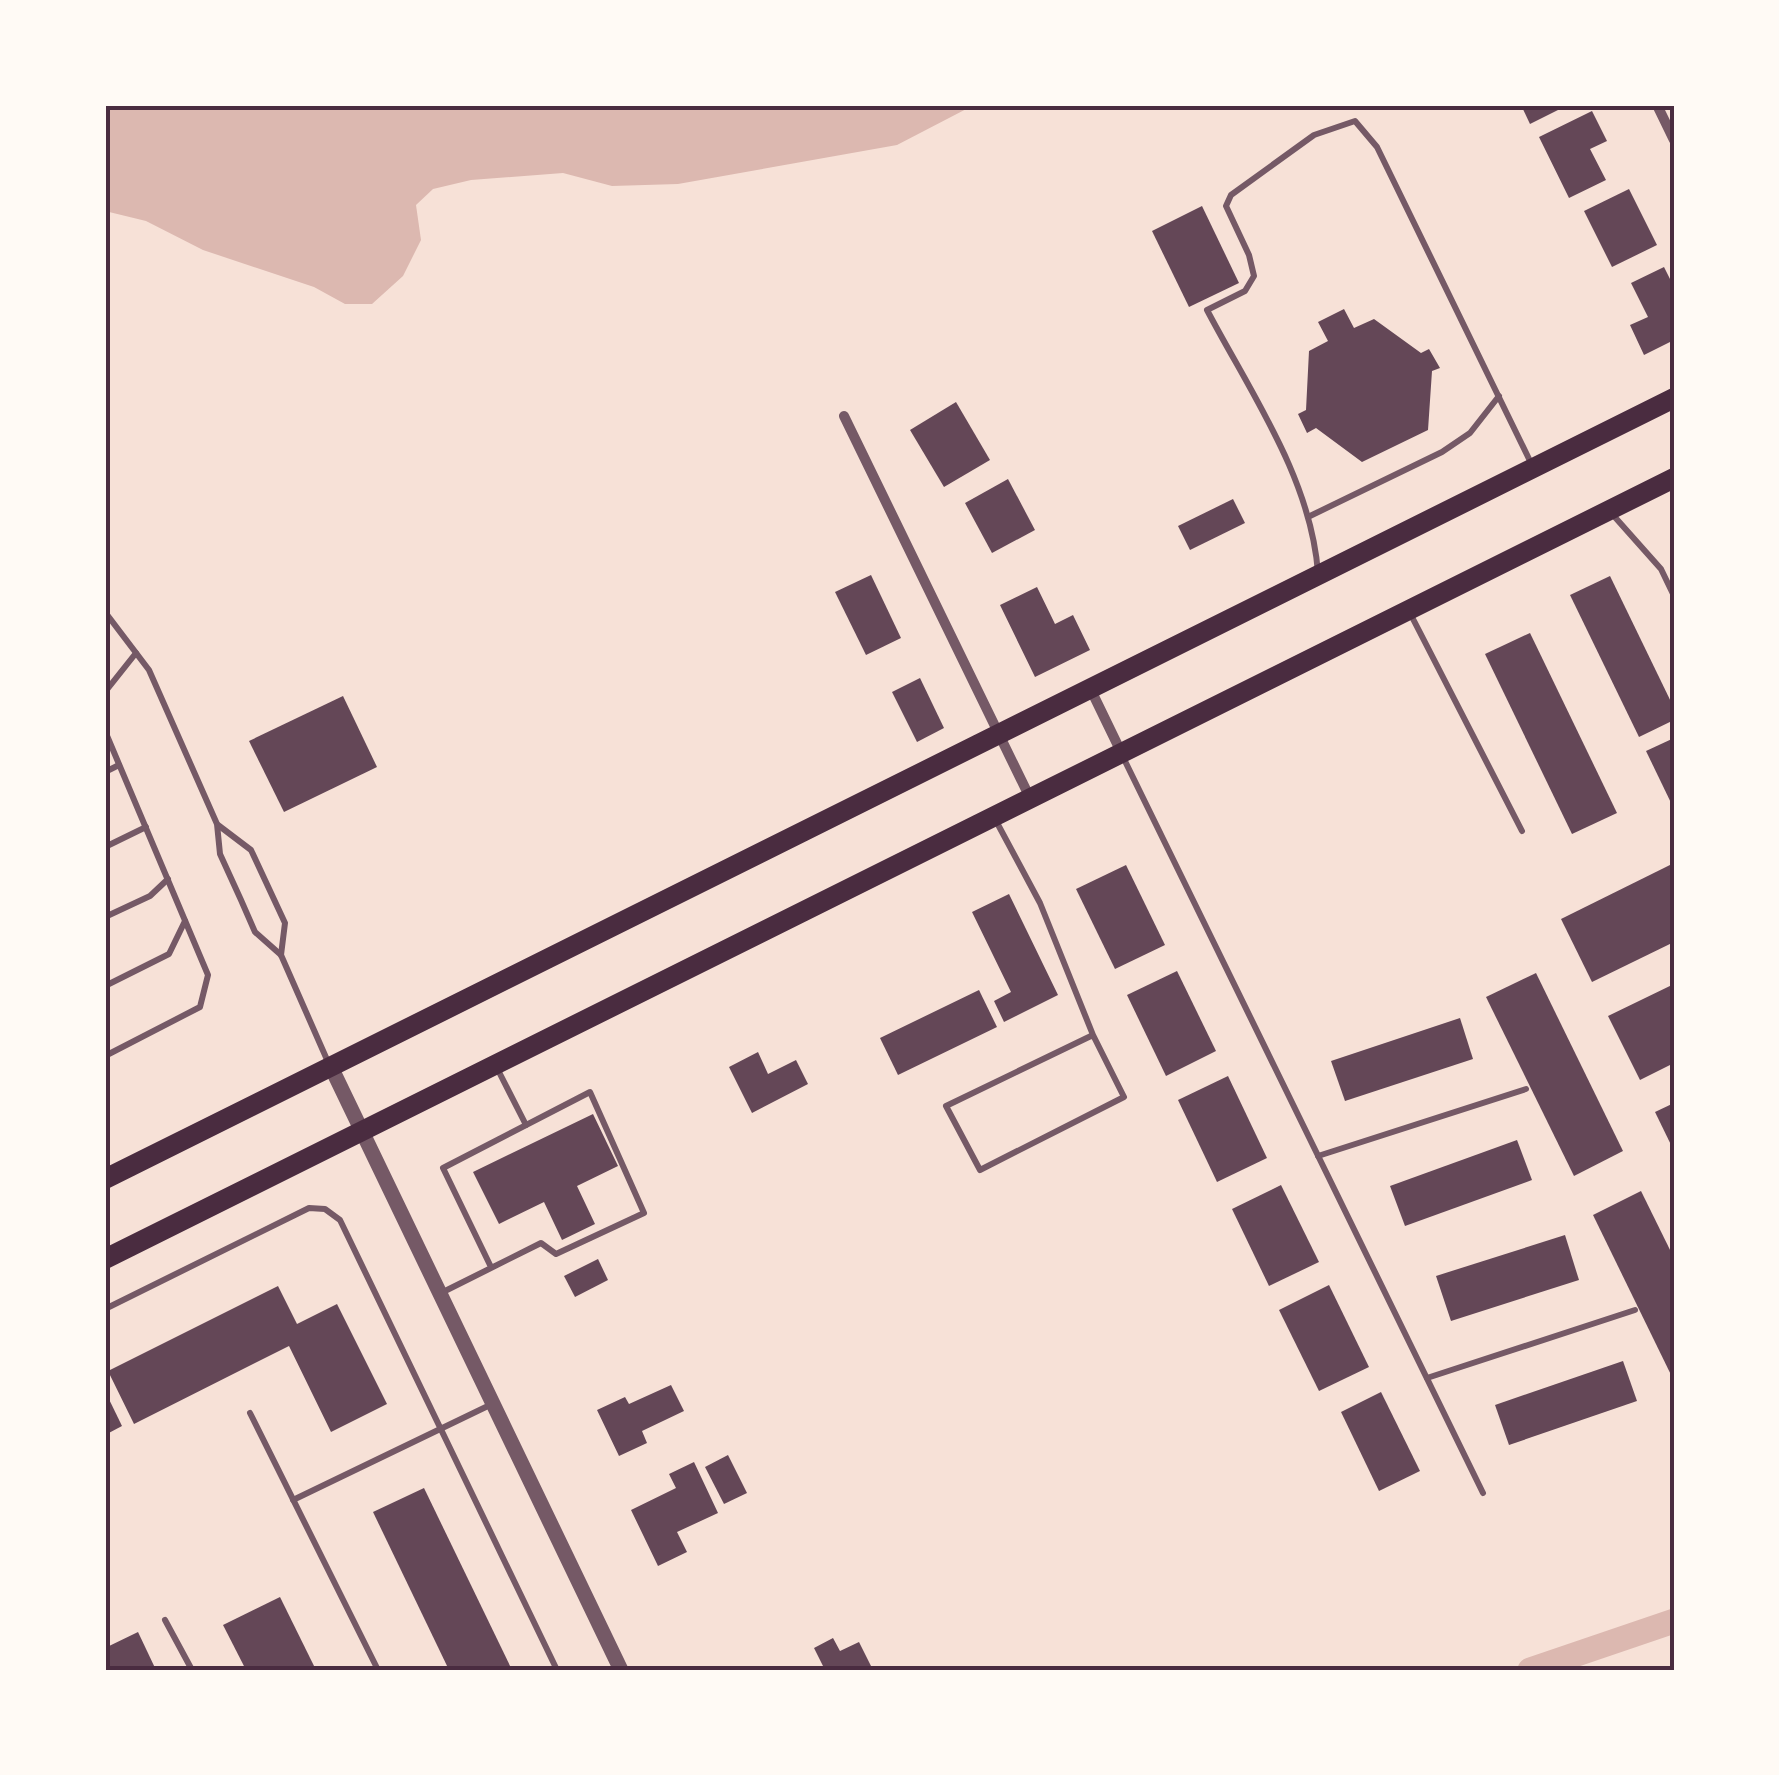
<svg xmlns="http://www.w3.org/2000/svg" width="1779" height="1775" viewBox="0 0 1779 1775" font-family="'Source Serif 4',serif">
<rect width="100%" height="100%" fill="#f7e1d7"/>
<polygon fill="#dcb8b0" points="105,105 974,105 897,145 678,184 612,186 563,173 471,180 433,189 416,205 421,240 403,276 372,304 345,304 314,287 203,250 146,221 105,211"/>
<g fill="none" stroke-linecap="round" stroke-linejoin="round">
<polyline stroke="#dcb8b0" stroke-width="25" points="1530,1670 1674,1621"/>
</g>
<g fill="#644757">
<polygon points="1521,105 1568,105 1530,124"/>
<polygon points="1592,111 1607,141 1590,149 1606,180 1569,198 1539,137"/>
<polygon points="1629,189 1657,245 1612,267 1584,211"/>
<polygon points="1202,206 1239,283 1189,307 1152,231"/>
<polygon points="1664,267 1674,287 1674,340 1644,355 1630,325 1648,317 1631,283"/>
<polygon points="1344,309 1354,328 1374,319 1421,353 1429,349 1440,368 1432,371 1428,430 1362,462 1316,428 1307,433 1298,414 1306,410 1309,351 1328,341 1318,322"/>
<polygon points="956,402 990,460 944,487 910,430"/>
<polygon points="1008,479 1035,530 992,553 965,503"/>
<polygon points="1233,499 1245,523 1190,550 1178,526"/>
<polygon points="871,575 901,638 866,655 835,592"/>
<polygon points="1610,576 1674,708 1674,720 1639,737 1570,595"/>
<polygon points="1037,587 1055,624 1073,615 1090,650 1035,677 1000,605"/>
<polygon points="1530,633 1617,813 1572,834 1485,654"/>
<polygon points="920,678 944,728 917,742 892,692"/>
<polygon points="343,696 377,767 284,812 249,741"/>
<polygon points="1674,738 1674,809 1646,751"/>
<polygon points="1674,863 1674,942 1592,982 1561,919"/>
<polygon points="1126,865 1165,945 1115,969 1076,889"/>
<polygon points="1009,894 1058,995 1004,1022 994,1001 1011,992 972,912"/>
<polygon points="1177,971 1216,1051 1166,1076 1127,995"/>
<polygon points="1536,973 1623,1151 1574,1176 1486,997"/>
<polygon points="1674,984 1674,1063 1640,1080 1608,1016"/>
<polygon points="979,990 997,1027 898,1075 880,1038"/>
<polygon points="1460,1018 1473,1059 1345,1101 1331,1061"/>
<polygon points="758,1052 768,1074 796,1060 808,1084 752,1113 729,1067"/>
<polygon points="1228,1076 1267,1158 1217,1182 1178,1100"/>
<polygon points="1674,1103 1674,1151 1655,1112"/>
<polygon points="593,1114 618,1166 577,1186 595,1224 562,1240 544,1202 499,1224 473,1172"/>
<polygon points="1517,1140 1532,1180 1405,1226 1390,1186"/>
<polygon points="1281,1185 1319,1262 1269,1286 1232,1209"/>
<polygon points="1641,1191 1674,1258 1674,1381 1593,1215"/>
<polygon points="1565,1235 1579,1280 1451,1321 1436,1276"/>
<polygon points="598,1259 608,1280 575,1297 564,1276"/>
<polygon points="1329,1285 1369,1367 1319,1391 1279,1310"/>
<polygon points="278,1286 297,1324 337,1304 387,1404 331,1432 289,1346 134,1424 108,1371"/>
<polygon points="1623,1361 1637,1401 1509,1445 1495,1405"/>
<polygon points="671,1385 684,1411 642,1431 647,1443 619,1456 597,1410 625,1397 629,1404"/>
<polygon points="105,1391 122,1426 105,1435"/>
<polygon points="1381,1392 1420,1471 1379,1491 1341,1412"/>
<polygon points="728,1455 747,1493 724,1504 705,1467"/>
<polygon points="694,1462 718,1513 677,1532 687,1552 658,1566 631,1510 676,1488 669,1474"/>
<polygon points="424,1488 512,1670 449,1670 373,1512"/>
<polygon points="280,1597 316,1670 246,1670 223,1625"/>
<polygon points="138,1632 156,1670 105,1670 105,1648"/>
<polygon points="833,1638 840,1651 859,1642 873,1670 825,1670 814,1648"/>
</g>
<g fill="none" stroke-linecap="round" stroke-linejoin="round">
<g stroke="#755966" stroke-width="6">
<polyline points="1613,515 1661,569 1674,596"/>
<polyline points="1310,516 1442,452 1470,433 1499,396"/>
<path d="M1318 573C1311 478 1250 392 1207 310L1245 291 1254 276 1249 255 1226 206 1231 195 1314 135 1355 121 1377 147 1531 463"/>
<polyline points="105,612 149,670 217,824 220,854 241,900 255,932 281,955 328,1062"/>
<polyline points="1411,615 1522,831"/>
<polyline points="105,692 136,653"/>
<polyline points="105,731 208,975 200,1007 105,1056"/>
<polyline points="1123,757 1483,1493"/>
<polyline points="105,772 119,765"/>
<polyline points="995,819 1040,903 1093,1035 1124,1097 980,1170 946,1106 1093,1035"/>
<polyline points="218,825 251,850 285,923 281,955"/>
<polyline points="105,847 146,827"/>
<polyline points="105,917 150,896 168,879"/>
<polyline points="105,986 169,954 185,921"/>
<polyline points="497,1068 526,1125"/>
<polyline points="1318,1156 1526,1089"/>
<polyline points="443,1292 541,1243 556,1254 644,1213 590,1092 443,1168 490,1265"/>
<polyline points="105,1309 309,1208 325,1209 340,1220 557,1670"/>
<polyline points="1427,1378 1635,1310"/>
<polyline points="250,1413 378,1670"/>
<polyline points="293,1500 490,1405"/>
<polyline points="165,1620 192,1670"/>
</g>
<g stroke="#755966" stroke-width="10">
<polyline points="1657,105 1674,140"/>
<polyline points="844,416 1031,800"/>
<polyline points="1091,690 1122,754"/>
</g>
<polyline stroke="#755966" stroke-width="15" points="332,1069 621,1670"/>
<g stroke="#4a2c40" stroke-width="20">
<polyline points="105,1179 1674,398"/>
<polyline points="105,1259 1674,478"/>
</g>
</g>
<rect width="1779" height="1775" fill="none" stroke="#fffaf5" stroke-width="215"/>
<rect x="108" y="108" width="1564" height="1560" fill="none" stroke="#4a2c40" stroke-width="4"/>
</svg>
